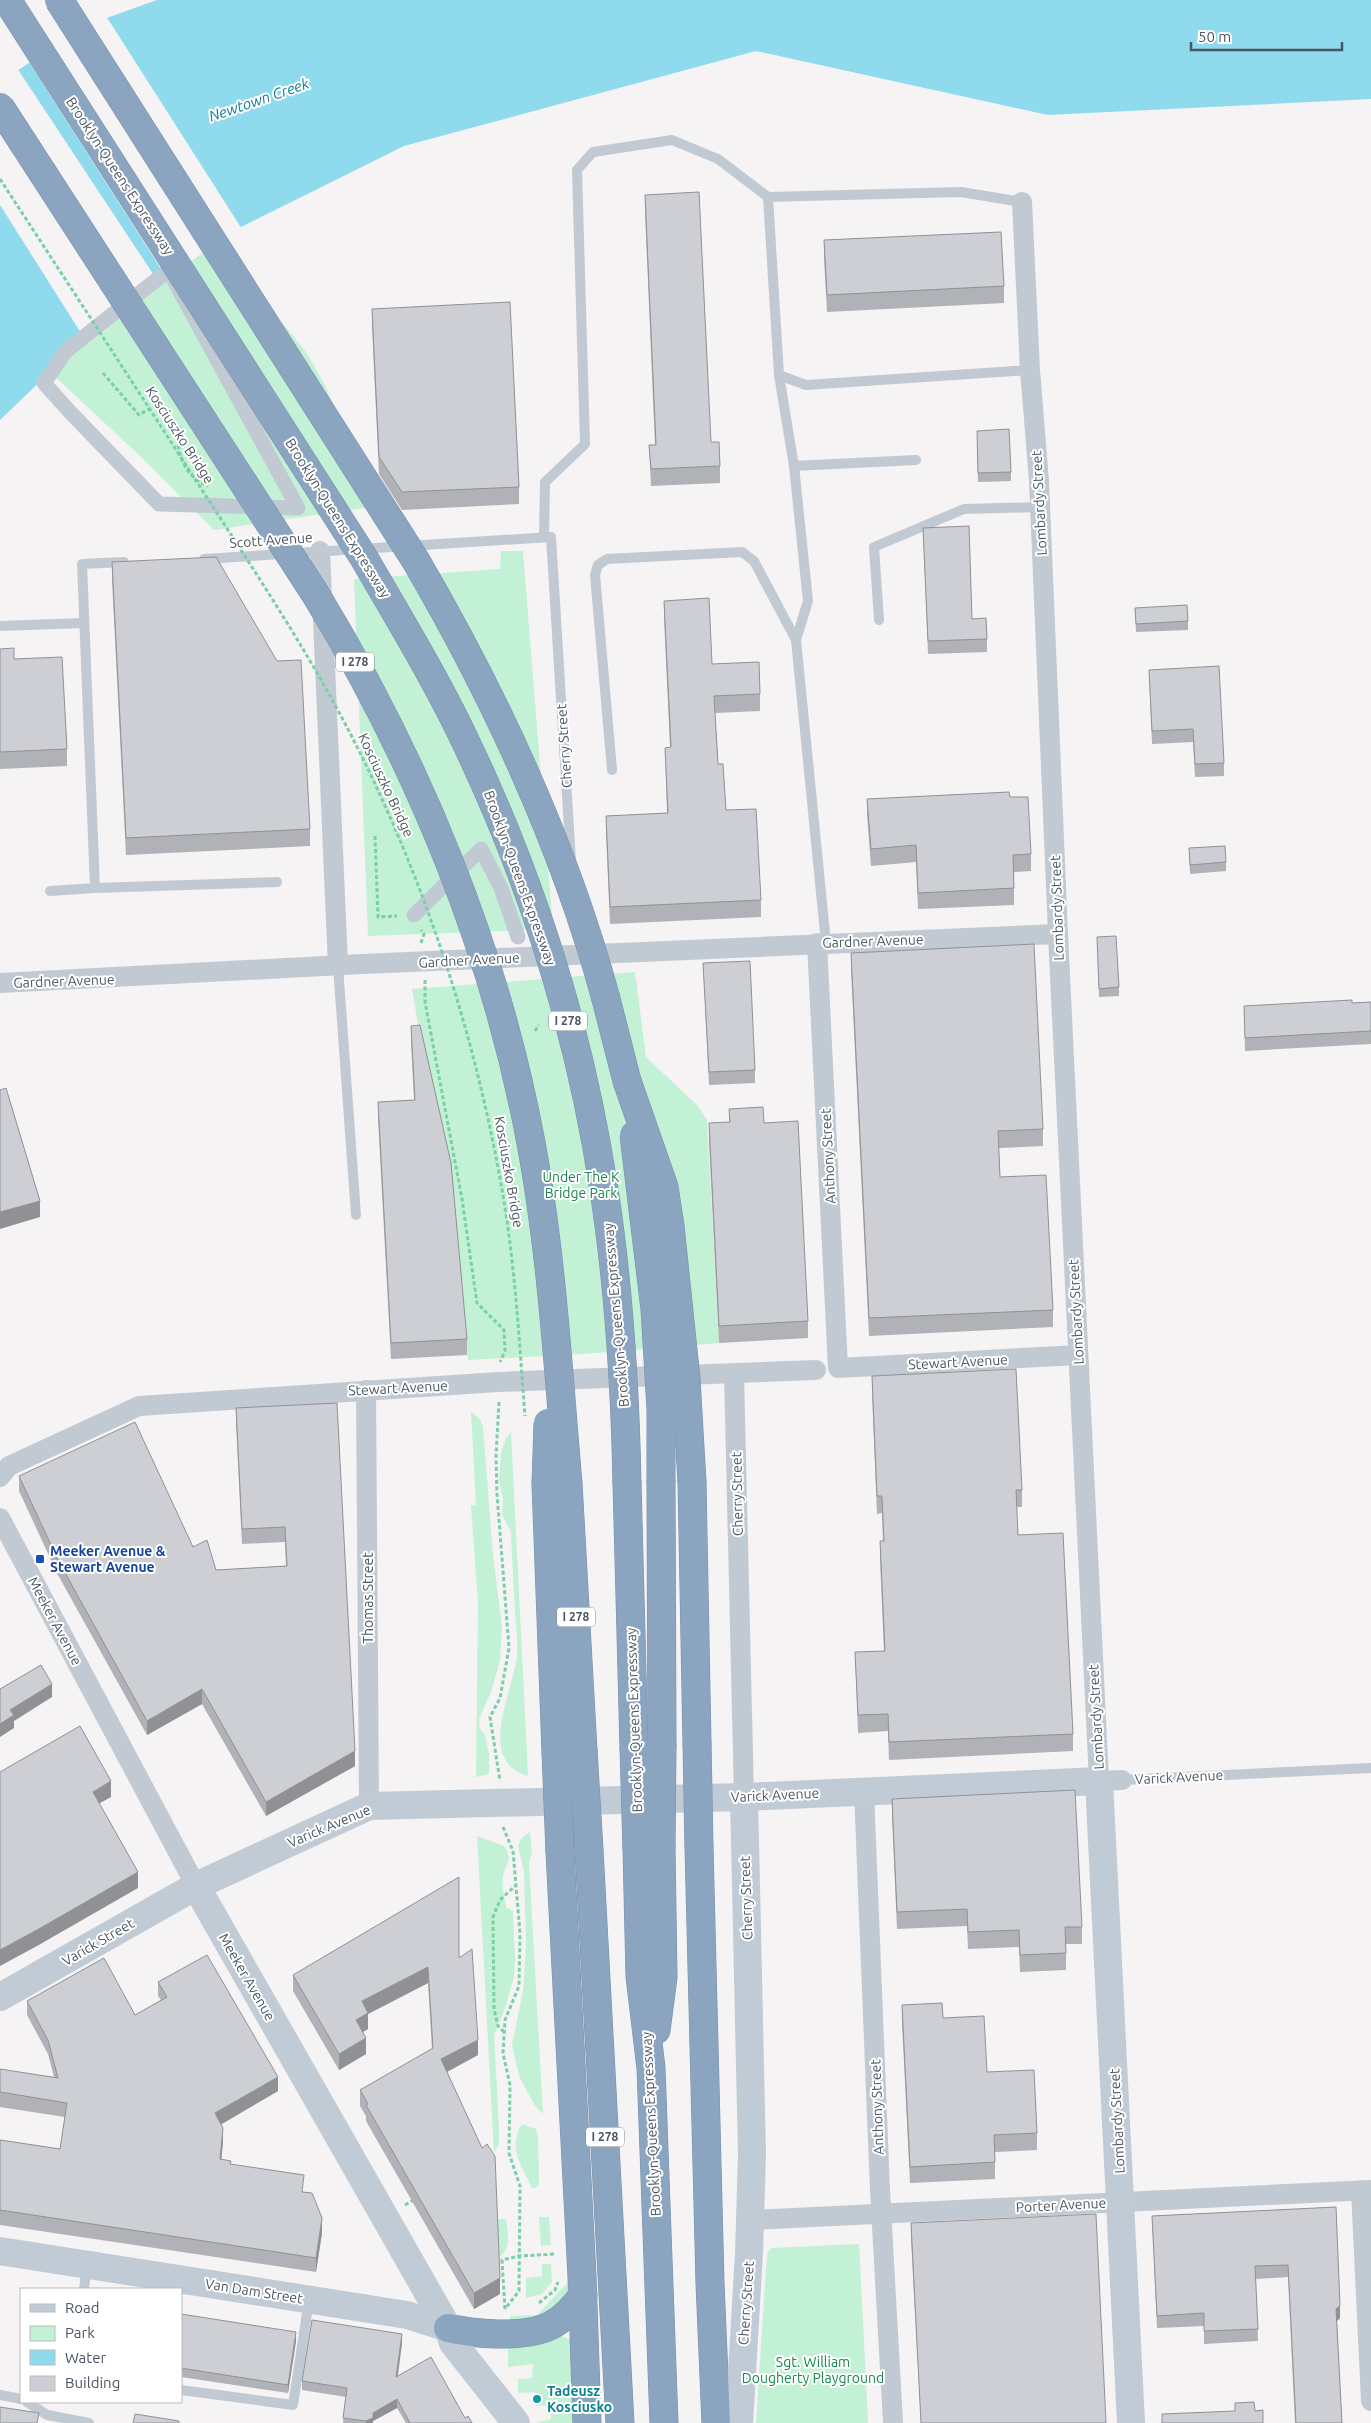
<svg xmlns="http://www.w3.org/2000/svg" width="1371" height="2423" viewBox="0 0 1371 2423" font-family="Ubuntu,sans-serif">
<rect width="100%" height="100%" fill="#f5f3f3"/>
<g fill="#c3f1d5">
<polygon points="215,240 306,352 325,385 377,506 214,530 139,455 50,372"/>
<polygon points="501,551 523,551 553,929 368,936 354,579 500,569"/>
<polygon points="635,972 646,1057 698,1106 707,1120 719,1343 583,1354 468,1360 459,1264 412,989"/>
<polygon points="471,1412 480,1419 483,1427 493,1555 502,1627 500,1661 491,1692 479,1719 480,1729 485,1735 489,1754 489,1774 476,1777 478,1602 471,1506 476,1505"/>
<path d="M511 1432 528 1776C474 1760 515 1689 517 1654 518 1640 516 1626 515 1612 514 1586 512 1559 511 1532L502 1515 503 1499 499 1480 501 1452 506 1438Z"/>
<polygon points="530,1832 532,1853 529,1862 543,2114 535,2106 519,2076 512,2045 523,1991 526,1947 524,1872 518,1845 523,1837"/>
<path d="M477 1836 504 1846C514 1862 505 1863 503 1877 501 1886 505 1898 506 1907L513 1911 515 1960 514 1977 505 2009 494 2035 499 2129V2144L494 2152Z"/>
<path d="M522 2124 536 2129 538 2137 539 2184 536 2188H532L530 2184C520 2163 508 2146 522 2124Z"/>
<polygon points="539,2217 549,2217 551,2245 541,2246"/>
<path d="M497 2219H506C508 2231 512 2251 498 2257Z"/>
<polygon points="859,2244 868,2423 756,2423 767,2254 771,2248"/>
<polygon points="542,2264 551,2264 552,2282 542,2294 526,2298 526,2278 542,2276"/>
<path d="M570 2280C570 2314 535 2317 510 2325V2316L537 2315Z"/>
<polygon points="562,2336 571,2340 576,2423 536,2423 551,2419 551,2405 536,2406 535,2392 518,2393 518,2379 532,2378 533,2364 508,2367 508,2346 537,2345"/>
</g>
<polygon fill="#90daee" points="157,0 1371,0 1371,99 1048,115 756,51 404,146 215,240 50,372 0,420 0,82 87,25"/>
<g fill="#f5f3f3">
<polygon points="106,16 242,229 216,242 168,280 28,60 85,23"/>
<polygon points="17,68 161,286 88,344 0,205 0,79"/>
</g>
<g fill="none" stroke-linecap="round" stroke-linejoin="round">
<g stroke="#7690ad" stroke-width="29">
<g id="motorway">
<polyline points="606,999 627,1081"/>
<polyline points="692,1482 697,1743"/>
<polyline points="568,1483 583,1750"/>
<polyline points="627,1483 634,1747"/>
<polyline points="661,1483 662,1745"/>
<polyline points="546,1484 556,1752"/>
<polyline points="699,1847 710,2283 716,2423"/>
<polyline points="637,1849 640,1976 651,2068 664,2423"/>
<polyline points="589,1850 620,2423"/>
<polyline points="560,1852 582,2276 587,2423"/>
<polyline points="656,2030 663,1977 661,1848"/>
<path d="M448 2328C475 2334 519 2338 545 2328 561 2322 573 2309 583 2295"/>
</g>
</g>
<g stroke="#7ad0a6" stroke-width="3" stroke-dasharray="4 2.5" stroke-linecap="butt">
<polyline points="103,373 139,415 164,400"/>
<path d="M180 426C173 449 185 478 208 486"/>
<polyline points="375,836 378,917 397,916"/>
<polyline points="421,943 424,934 421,930"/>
<polyline points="425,980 425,1002 462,1199 477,1303 504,1330 505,1351 500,1362"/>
<polyline points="535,1031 539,1025"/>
<polyline points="499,1402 496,1456 497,1494 509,1648 500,1698 490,1717 500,1781"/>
<polyline points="503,1827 513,1851 520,1933 519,1986 505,2020 503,2053 510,2085 509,2153 520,2186 519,2291 505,2309"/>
<polyline points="504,2032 498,2026 494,2009 493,1917 500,1900 515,1886"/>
<polyline points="405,2205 415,2199"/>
<polyline points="539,2303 555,2290 558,2282"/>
<polyline points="505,2309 502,2260 519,2256 556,2254"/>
</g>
<g stroke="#c1cad2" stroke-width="10">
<polyline points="1022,202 961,192 768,197 779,375 806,385 1030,370"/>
<polyline points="779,375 794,466 808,601 796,640"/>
<polyline points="794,466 916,460"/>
<polyline points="544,537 545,482 585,444 577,170 593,152 672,140 718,159 768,197"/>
<polyline points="204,559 551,537 571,861"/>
<polyline points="879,620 874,547 964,509 1040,507"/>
<polyline points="0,626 84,623"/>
<polyline points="612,770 595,575 598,565 607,559 742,552 754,561 796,640 826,943"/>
<polyline points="95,888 277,882"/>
<polyline points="50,891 95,888 82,564 124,562"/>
<polyline points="338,966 356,1215"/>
<polyline points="1122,1780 1371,1768"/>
<polyline points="84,2289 87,2266"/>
<polyline points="181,2390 293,2405 309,2300"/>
<polyline points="0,2395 21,2399"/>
<polyline points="27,2402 47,2415 89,2423"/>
</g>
<g stroke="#c1cad2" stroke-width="15">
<polygon points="169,270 178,288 298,508 159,504 70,412 44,383 66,351"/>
<polyline points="414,915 481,849 501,888 518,937"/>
</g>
<g stroke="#c1cad2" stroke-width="20">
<polyline points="1022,202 1030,370 1039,481 1058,934 1099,1781 1122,1780"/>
<polyline points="320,551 338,966"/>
<polyline points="817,943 838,1368 1078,1355"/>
<polyline points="0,983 362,964 1058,934"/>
<polyline points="734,1373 744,1797"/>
<polyline points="366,1390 369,1806"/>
<polyline points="0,1477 9,1466 139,1406 498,1382 816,1370"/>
<polyline points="0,1518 196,1886"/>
<polyline points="864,1791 880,2190 893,2423"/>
<polyline points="1361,2190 1371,2401"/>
<polyline points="750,2220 1371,2190"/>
</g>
<g stroke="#c1cbd6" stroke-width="28">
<polyline points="196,1886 448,2328 453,2343 516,2423"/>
<polyline points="0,1997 196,1886 369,1806 744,1797 1099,1781 1131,2423"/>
<polyline points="0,2251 407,2315 448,2328"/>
<polyline points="739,2423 749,2253 752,2154 744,1797"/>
</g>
<use href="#motorway" stroke="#8ba5c1" stroke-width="28"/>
<g stroke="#7690ad" stroke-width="29" stroke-linecap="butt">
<g id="motorway-bridge">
<path d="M7 0 364 558C401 622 439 684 470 751 535 889 581 1039 604 1190 619 1287 625 1385 627 1483"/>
<path d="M59 0 416 561C497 700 564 844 606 999"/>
<path d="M0 107 316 595C418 763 495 949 531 1143 552 1255 558 1370 568 1483"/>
<polyline points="627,1081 664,1187 670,1226 686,1379 692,1482"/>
<polyline points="634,1135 655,1309 661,1409 661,1483"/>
<polyline points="546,1484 548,1423"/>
<polyline points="697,1743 699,1847"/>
<polyline points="634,1747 637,1849"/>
<polyline points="583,1750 589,1850"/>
<polyline points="556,1752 560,1852"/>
<polyline points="661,1848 662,1745"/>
</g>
</g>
<path stroke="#7ad0a6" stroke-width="3" stroke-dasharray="4 2.5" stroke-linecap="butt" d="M0 179C67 282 135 386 202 490 259 578 318 666 364 761 429 894 475 1038 501 1184 515 1261 519 1339 525 1416"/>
<use href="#motorway-bridge" stroke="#8ba5c1" stroke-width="28"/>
</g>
<g fill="#b0b2b7">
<polygon points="645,195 711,442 720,466 720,483 651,486 649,445 655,445 645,212"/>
<polygon points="824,240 1004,286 1004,303 827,312 824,258"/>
<polygon points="372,309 519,487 519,504 402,510 379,474 372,326"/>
<polygon points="977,439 1011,472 1011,481 978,482"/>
<polygon points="923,528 972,619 987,639 987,652 928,654"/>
<polygon points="112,562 310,829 310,846 126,855 112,580"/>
<polygon points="664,601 712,664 760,694 760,711 715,713 718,764 726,810 761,900 761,917 610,924 606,833 606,816 667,813 665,748 670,747 664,618"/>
<polygon points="1135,608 1188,621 1188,630 1136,632"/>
<polygon points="0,649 14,659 67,749 67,766 0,769"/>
<polygon points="1149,670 1224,763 1224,776 1195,777 1193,742 1152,744"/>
<polygon points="1010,797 1031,854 1031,871 1014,872 1014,905 918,909 916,862 871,866 867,815 867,799"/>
<polygon points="1189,848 1226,862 1226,871 1190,874"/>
<polygon points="1097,937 1119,987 1119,996 1099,997"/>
<polygon points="851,953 1043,1129 1043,1146 999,1148 1000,1177 1053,1310 1053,1327 869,1336 851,970"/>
<polygon points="703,963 755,1070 755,1083 709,1085"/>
<polygon points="1371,1002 1371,1044 1245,1051 1244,1006 1352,1003"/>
<polygon points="411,1026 467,1339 467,1355 391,1359 378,1118 378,1102 414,1100 411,1042"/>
<polygon points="729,1109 764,1123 808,1321 808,1338 719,1343 709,1140 709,1123 729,1122"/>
<polygon points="872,1376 1022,1490 1022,1507 1016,1507 1018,1535 1073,1734 1073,1751 889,1760 888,1731 858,1733 855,1652 884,1651 880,1558 880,1541 883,1541 882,1513 877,1514 872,1393"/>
<polygon points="337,1403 355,1766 266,1816 202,1704 147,1735 58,1575 19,1491 19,1476 193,1547 216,1570 286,1566 285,1542 242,1544 236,1423 236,1408"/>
<polygon points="892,1799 1082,1927 1082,1944 1066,1944 1066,1970 1020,1972 1019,1947 968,1949 967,1926 897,1929 892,1816"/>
<polygon points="459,1958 478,2055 447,2072 500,2294 474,2309 366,2121 366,2116 360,2106 360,2090 432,2049 428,1983 368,2014 368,2029 363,2032 366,2054 339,2070 293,1991 293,1975"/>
<polygon points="158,1982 278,2091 221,2124 223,2142 221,2159 231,2164 304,2192 322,2233 316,2272 0,2225 0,2140 60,2149 65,2117 0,2107 0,2072 54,2077 48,2054 27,2015 27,2001 135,2015 161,2000 158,1996"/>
<polygon points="902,2005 943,2018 1037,2133 1037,2150 995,2152 995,2179 910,2183 902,2022"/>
<polygon points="1336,2207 1340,2318 1337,2321 1342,2423 1295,2423 1288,2277 1256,2279 1258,2341 1204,2344 1204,2326 1157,2328 1152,2216"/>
<polygon points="911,2223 1106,2423 921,2423 911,2239"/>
<polygon points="181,2314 296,2341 288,2393 181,2377"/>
<polygon points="402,2343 398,2376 465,2418 472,2423 406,2423 397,2408 373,2421 373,2423 343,2423 346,2397 302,2390 302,2381"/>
</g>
<g fill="#909195">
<polygon points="40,1201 40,1217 0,1229 0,1212"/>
<polygon points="52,1684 52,1697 14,1721 14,1728 0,1737 0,1724 10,1710"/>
<polygon points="202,1689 202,1704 147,1735 147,1721"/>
<polygon points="355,1751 355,1766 266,1816 266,1802"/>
<polygon points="111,1781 111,1797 93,1807 93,1792"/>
<polygon points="138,1872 138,1888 37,1946 0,1966 0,1950"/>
<polygon points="428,1967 428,1983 368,2014 368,2029 356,2036 356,2020 362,2001"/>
<polygon points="366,2038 366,2054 339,2070 339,2054"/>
<polygon points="478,2040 478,2055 441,2075 441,2059"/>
<polygon points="278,2077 278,2091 215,2128 215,2113"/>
<polygon points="223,2128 223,2142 220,2173 220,2159"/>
<polygon points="322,2218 322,2233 316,2272 316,2258"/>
<polygon points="500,2278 500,2294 474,2309 474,2293"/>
<polygon points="1340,2306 1340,2318 1336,2322 1336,2309"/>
<polygon points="296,2332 296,2341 288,2393 288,2385"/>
<polygon points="402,2334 402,2343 396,2385 396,2377"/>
<polygon points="397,2399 397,2408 373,2421 373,2423 366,2423 366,2421 373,2413"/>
</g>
<g fill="#cdcfd5" stroke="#909195">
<polygon points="699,192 711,442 719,442 720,466 651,469 649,445 656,445 645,195"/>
<polygon points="1001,232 1004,286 827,295 824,240"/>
<polygon points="510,302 519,487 402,492 379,457 372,309"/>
<polygon points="1009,429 1011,472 978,473 977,431"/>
<polygon points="969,526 972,619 986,618 987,639 928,641 923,528"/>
<polygon points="216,557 277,661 301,660 310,829 126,838 112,562"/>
<polygon points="709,598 712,664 759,662 760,694 714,696 718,764 723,764 726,810 756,809 761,900 610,907 606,816 668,813 665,748 671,747 664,601"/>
<polygon points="1187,605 1188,621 1136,624 1135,608"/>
<polygon points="14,648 14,659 62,657 67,749 0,752 0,649"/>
<polygon points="1219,666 1224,763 1195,764 1193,729 1152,731 1149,670"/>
<polygon points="1009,792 1010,797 1028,797 1031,854 1013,855 1014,888 918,893 916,845 871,849 867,799"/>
<polygon points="1225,846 1226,862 1190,865 1189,848"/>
<polygon points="1116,936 1119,987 1099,989 1097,937"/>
<polygon points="1034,944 1043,1129 998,1131 1000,1177 1046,1175 1053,1310 869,1318 851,953"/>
<polygon points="750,961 755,1070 709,1072 703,963"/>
<polygon points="1352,1000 1352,1003 1371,1002 1371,1031 1245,1038 1244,1006"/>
<polygon points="420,1025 451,1163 467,1339 391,1343 378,1102 415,1100 411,1026"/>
<polygon points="6,1088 40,1201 0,1212 0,1090"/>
<polygon points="763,1107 764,1123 798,1121 808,1321 719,1326 709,1123 730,1122 729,1109"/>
<polygon points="1016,1369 1022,1490 1016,1490 1018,1535 1063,1533 1073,1734 889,1742 888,1714 858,1715 855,1652 885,1651 880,1541 884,1541 882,1496 877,1496 872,1376"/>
<polygon points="337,1403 355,1751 266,1802 202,1689 147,1721 58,1560 19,1476 135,1422 193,1547 207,1540 216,1570 287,1566 285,1527 242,1529 236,1408"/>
<polygon points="41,1665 52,1684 10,1710 14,1715 0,1724 0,1689"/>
<polygon points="80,1726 111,1781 93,1792 138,1872 37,1930 0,1950 0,1772"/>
<polygon points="1075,1790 1082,1927 1065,1927 1066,1953 1020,1955 1019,1930 968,1932 967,1909 897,1912 892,1799"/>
<polygon points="459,1877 459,1958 472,1949 478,2040 441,2059 482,2148 487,2144 495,2156 500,2278 474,2293 366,2105 368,2104 360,2090 433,2048 428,1967 362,2001 368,2013 356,2020 366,2038 339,2054 293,1975"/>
<polygon points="207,1955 278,2077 215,2113 223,2128 220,2159 231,2161 230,2164 304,2175 302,2192 312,2193 322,2218 316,2258 0,2210 0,2140 60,2149 67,2103 0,2092 0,2069 58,2078 48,2040 27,2001 104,1958 135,2015 167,1997 158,1982"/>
<polygon points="942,2003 943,2018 984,2016 987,2072 1034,2070 1037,2133 994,2135 995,2162 910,2167 902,2005"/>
<polygon points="1336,2207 1340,2306 1336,2309 1342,2423 1296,2423 1288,2265 1255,2266 1258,2329 1204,2331 1204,2313 1157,2316 1152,2216"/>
<polygon points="1096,2214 1106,2423 921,2423 911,2223"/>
<polygon points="181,2314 296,2332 288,2385 181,2368"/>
<polygon points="312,2320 402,2334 396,2377 431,2357 465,2418 468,2416 472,2423 410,2423 397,2399 373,2413 373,2418 366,2421 343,2418 347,2388 302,2381"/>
<polygon points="1254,2402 1255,2411 1263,2410 1263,2423 1162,2423 1162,2414 1235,2411 1235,2403"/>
<polygon points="0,2407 39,2413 37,2423 0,2423"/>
<polygon points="135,2414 179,2421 179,2423 133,2423"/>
</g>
<rect fill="#1a4fb4" stroke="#fff" stroke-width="2" x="35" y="1554" width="10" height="10" rx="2.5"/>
<circle fill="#0f9aa8" stroke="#fff" stroke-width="2" cx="537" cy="2399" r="5"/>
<g text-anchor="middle" stroke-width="4" stroke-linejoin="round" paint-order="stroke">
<g fill="#fff" stroke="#808990" stroke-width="1">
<rect x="336" y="652.5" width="38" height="19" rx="4"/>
<rect x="549" y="1011.5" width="38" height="19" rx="4"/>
<rect x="557" y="1607.5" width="38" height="19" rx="4"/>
<rect x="586" y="2127.5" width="38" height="19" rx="4"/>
</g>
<g font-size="12" font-weight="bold" fill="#4a5661">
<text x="355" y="666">I 278</text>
<text x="568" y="1025">I 278</text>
<text x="576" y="1621">I 278</text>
<text x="605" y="2141">I 278</text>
</g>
<g font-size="14" fill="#4a5661" stroke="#fff">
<text transform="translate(120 176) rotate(57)" y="5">Brooklyn-Queens Expressway</text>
<text transform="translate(180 435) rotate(57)" y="5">Kosciuszko Bridge</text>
<text transform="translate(1039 503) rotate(-93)" y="5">Lombardy Street</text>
<text transform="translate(338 518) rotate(58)" y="5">Brooklyn-Queens Expressway</text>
<text transform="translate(271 540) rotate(-4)" y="5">Scott Avenue</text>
<text transform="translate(564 746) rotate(-94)" y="5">Cherry Street</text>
<text transform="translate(386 785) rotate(65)" y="5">Kosciuszko Bridge</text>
<text transform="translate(520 878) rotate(70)" y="5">Brooklyn-Queens Expressway</text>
<text transform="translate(1057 908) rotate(-92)" y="5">Lombardy Street</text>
<text transform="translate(873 941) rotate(-2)" y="5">Gardner Avenue</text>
<text transform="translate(469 960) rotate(-3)" y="5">Gardner Avenue</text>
<text transform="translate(64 981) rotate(-2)" y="5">Gardner Avenue</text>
<text transform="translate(828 1156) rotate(-93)" y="5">Anthony Street</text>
<text transform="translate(509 1172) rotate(80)" y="5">Kosciuszko Bridge</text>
<text transform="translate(1076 1312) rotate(-93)" y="5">Lombardy Street</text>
<text transform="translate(616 1315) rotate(-95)" y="5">Brooklyn-Queens Expressway</text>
<text transform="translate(958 1362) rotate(-3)" y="5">Stewart Avenue</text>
<text transform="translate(398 1388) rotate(-3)" y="5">Stewart Avenue</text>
<text transform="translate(737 1494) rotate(-91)" y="5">Cherry Street</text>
<text transform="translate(368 1598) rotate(-90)" y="5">Thomas Street</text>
<text transform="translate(55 1621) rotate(62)" y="5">Meeker Avenue</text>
<text transform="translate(1096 1717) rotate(-93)" y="5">Lombardy Street</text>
<text transform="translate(634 1720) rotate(-92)" y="5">Brooklyn-Queens Expressway</text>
<text transform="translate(1179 1777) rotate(-3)" y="5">Varick Avenue</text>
<text transform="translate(775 1795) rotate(-3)" y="5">Varick Avenue</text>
<text transform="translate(329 1826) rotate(-23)" y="5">Varick Avenue</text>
<text transform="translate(746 1898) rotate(-92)" y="5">Cherry Street</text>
<text transform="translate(98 1942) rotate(-30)" y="5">Varick Street</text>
<text transform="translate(247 1977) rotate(60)" y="5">Meeker Avenue</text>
<text transform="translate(877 2107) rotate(-92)" y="5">Anthony Street</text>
<text transform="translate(1117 2121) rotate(-93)" y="5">Lombardy Street</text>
<text transform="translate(651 2124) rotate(-93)" y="5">Brooklyn-Queens Expressway</text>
<text transform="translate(1061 2205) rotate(-3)" y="5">Porter Avenue</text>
<text transform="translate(254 2291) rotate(9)" y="5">Van Dam Street</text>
<text transform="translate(746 2303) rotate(-86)" y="5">Cherry Street</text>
</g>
<g font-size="14" fill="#17864f" stroke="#fff">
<text x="581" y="1182">Under The K<tspan x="581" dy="16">Bridge Park</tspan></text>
<text x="813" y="2367">Sgt. William<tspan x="813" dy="16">Dougherty Playground</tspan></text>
</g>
<g font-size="14" font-weight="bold" fill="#164399" stroke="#fff" text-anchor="start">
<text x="50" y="1556">Meeker Avenue &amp;<tspan x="50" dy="16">Stewart Avenue</tspan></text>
</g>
<g font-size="14" font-weight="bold" fill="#0d838f" stroke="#fff" text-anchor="start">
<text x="547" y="2396">Tadeusz<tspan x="547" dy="16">Kosciusko</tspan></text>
</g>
<g font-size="15" font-style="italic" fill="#0c7c9b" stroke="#fff">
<text transform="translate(259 100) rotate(-19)" y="5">Newtown Creek</text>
</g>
</g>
<rect x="20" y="2288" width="162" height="115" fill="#ffffff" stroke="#b7bbc0"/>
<rect x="30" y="2304" width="25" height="8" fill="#c1cbd6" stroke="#b7bbc0"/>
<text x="65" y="2313" font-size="15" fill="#4a5661">Road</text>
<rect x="30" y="2326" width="25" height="15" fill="#c3f1d5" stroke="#b7bbc0"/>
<text x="65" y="2338" font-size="15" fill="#4a5661">Park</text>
<rect x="30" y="2350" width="25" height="15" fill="#90daee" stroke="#b7bbc0"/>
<text x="65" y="2363" font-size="15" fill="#4a5661">Water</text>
<rect x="30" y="2376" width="25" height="15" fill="#cdcfd5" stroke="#b7bbc0"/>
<text x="65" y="2388" font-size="15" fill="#4a5661">Building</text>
<path d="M1191 42v8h151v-8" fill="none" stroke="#4a5661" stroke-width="2.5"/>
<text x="1198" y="42" font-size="15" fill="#4a5661" stroke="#ffffff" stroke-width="4" paint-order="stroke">50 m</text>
</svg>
